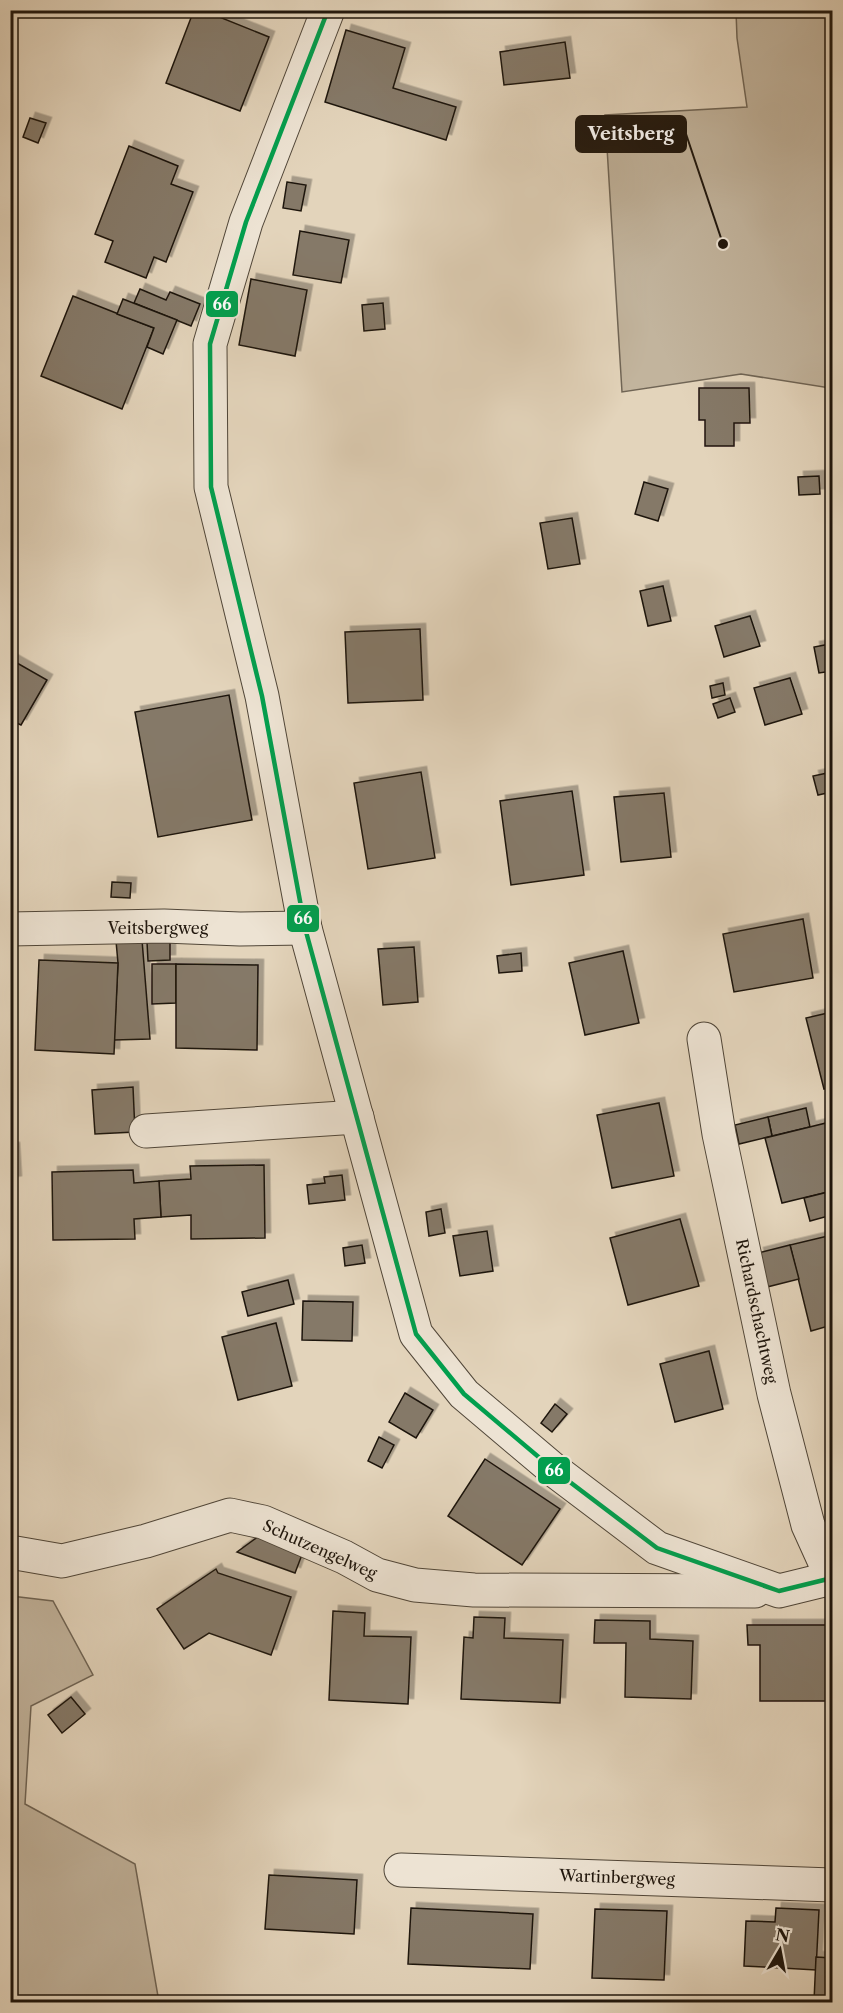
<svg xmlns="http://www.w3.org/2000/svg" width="843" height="2013" viewBox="0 0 843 2013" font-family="'Libre Caslon Text',serif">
<defs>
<filter id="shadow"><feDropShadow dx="5.5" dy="-5.5" stdDeviation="0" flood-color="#0004"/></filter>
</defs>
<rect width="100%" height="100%" fill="#e3d4bb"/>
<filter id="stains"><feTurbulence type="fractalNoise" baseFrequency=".00333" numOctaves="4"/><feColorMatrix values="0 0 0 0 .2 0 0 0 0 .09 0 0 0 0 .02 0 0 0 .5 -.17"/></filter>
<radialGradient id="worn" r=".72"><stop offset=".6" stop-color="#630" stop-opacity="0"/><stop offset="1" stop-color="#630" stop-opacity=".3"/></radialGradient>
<g fill="#c2b49d" stroke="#706555" stroke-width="1.5">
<polygon points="736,11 832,11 832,386 830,388 741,374 622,392 605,115 747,107 737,38"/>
<polygon points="11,1596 53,1601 93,1675 31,1706 25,1804 135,1864 159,2002 11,2002"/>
</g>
<g fill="#857967" stroke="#1f160d" stroke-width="1.5" filter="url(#shadow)">
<polygon points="194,10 202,10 269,37 240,111 166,83"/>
<polygon points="346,30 405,48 393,88 456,107 446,140 325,102"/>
<polygon points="565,42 570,78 504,85 500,52"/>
<polygon points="30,118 46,123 38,143 23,137"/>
<polygon points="129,146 178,166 171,184 193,192 166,262 154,257 146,278 105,262 113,241 95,234"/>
<polygon points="287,182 306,185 301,211 283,208"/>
<polygon points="300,231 349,240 341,283 293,275"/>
<polygon points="251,279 307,290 295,356 239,345"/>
<polygon points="140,289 166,300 170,292 200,304 191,326 134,303"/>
<polygon points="73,296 154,328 122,409 41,376"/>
<polygon points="123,299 177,320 163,354 147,347 154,328 117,314"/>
<polygon points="383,303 385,329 364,331 362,305"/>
<polygon points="699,388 749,388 750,423 734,423 734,446 705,446 705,420 699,420"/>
<polygon points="819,476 820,494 799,495 798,477"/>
<polygon points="644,482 668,489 658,521 635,514"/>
<polygon points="572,518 580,564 548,569 540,523"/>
<polygon points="663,586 671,621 648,626 640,591"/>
<polygon points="750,616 760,646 724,657 715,626"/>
<polygon points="420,629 423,700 348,703 345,632"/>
<polygon points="830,644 832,671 819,673 814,647"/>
<polygon points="10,659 47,680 21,725 10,720"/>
<polygon points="790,678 802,714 765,725 754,688"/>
<polygon points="723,683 725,695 712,698 710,686"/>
<polygon points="229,695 252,820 158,837 135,712"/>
<polygon points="730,698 735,712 718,718 713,704"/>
<polygon points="421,772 435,858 368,869 354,783"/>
<polygon points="832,772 832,792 818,795 813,776"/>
<polygon points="572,791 584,875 511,885 500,801"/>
<polygon points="664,793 671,857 621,862 614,797"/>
<polygon points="112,882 131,883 130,898 111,897"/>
<polygon points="803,919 813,978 734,992 723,934"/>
<polygon points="142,940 150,1039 114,1040 118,963 116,941"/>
<polygon points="170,941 170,960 148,961 147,942"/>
<polygon points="414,947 418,1002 383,1005 378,949"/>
<polygon points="623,951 639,1023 585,1035 569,963"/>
<polygon points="521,953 522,971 499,973 497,956"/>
<polygon points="39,960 118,963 114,1054 35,1050"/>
<polygon points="152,964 176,964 176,1003 152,1004"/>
<polygon points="176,964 258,965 257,1050 176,1048"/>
<polygon points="832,1012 832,1087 824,1089 806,1018"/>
<polygon points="133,1087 135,1132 95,1134 92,1090"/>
<polygon points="659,1103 674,1176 612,1188 597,1115"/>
<polygon points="806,1108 810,1127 772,1136 768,1117"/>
<polygon points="768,1117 772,1136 739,1144 735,1125"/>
<polygon points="826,1123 832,1149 832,1191 782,1203 765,1138"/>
<polygon points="10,1148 14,1148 16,1181 10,1182"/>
<polygon points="264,1165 265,1238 191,1239 191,1215 161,1217 159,1181 191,1179 190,1166"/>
<polygon points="133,1170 134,1183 159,1181 161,1217 134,1219 135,1239 53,1240 52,1172"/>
<polygon points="342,1175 345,1200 309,1204 307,1185 325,1183 324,1177"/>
<polygon points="832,1191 832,1215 810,1221 804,1198"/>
<polygon points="441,1209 445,1233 429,1236 426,1212"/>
<polygon points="680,1219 699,1286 628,1305 610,1238"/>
<polygon points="487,1231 493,1271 460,1276 453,1236"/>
<polygon points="832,1235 832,1325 811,1331 790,1245"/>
<polygon points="362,1245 365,1263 345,1266 343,1248"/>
<polygon points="790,1245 799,1279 767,1287 758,1253"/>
<polygon points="288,1280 294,1304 248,1316 242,1292"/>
<polygon points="303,1301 353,1302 352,1341 302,1340"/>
<polygon points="276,1323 292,1386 238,1400 222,1337"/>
<polygon points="709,1351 723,1409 675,1422 660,1364"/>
<polygon points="405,1393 433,1410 416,1438 389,1422"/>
<polygon points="555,1404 567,1414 552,1432 541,1423"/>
<polygon points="379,1437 394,1445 382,1468 368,1461"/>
<polygon points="485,1459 560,1509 522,1565 448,1516"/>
<polygon points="259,1536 303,1552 295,1573 237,1552"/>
<polygon points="216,1569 218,1573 291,1597 271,1655 209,1633 184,1649 157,1609"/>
<polygon points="333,1611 365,1613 364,1636 411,1637 408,1704 329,1700"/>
<polygon points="474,1617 505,1618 504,1638 563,1640 560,1703 461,1699 464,1637 473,1638"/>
<polygon points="595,1620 650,1621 650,1639 693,1641 691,1699 625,1697 626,1643 594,1643"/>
<polygon points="747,1625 832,1625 831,1701 760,1701 760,1645 748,1645"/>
<polygon points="71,1697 85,1714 62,1733 48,1715"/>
<polygon points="269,1875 357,1880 354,1934 265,1929"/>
<polygon points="411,1908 533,1914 530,1969 408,1964"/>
<polygon points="776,1908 819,1910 816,1970 744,1966 746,1921 775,1922"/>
<polygon points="595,1909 667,1911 664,1980 592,1978"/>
<polygon points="816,1957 832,1958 832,2002 814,2001"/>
</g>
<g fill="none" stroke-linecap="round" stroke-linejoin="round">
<g stroke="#504638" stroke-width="35">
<g id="minor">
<polyline points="328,10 246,222 210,344 211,487 262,696 305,928 416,1334 464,1394 554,1470 657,1548 779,1591 832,1578"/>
<polyline points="10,929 164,926 240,929 305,928"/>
<polyline points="704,1039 719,1134 774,1394 808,1525 832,1578"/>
<polyline points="146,1131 357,1117"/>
<polyline points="10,1552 62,1561 146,1541 230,1515 263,1522 344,1557 377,1575 415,1585 474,1590 755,1591"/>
<polyline points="401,1870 832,1885"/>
</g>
</g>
<use href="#minor" stroke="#ede3d3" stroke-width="33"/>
<g stroke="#ede3d3" stroke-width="9">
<polyline id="bus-1" points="328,10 246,222 210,344 211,487 262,696 305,928 416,1334 464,1394 554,1470 657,1548 779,1591 832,1578"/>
</g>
<use href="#bus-1" stroke="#029f4e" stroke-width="4.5"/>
</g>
<g text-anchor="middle" stroke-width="6" stroke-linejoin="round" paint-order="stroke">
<g font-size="16" fill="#1f160d" stroke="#ede3d3">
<text x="158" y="934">Veitsbergweg</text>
<text transform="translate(757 1311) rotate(78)" y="6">Richardschachtweg</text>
<text transform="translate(320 1549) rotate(24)" y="6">Schutzengelweg</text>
<text transform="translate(617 1877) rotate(2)" y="6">Wartinbergweg</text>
</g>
</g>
<path fill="none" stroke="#1f160d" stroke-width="2" d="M723 244L686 134"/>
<circle fill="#1f160d" stroke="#ede3d3" stroke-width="2" cx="723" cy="244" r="6"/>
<rect fill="#1f160d" stroke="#1f160d" stroke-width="2" x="576" y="116" width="110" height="36" rx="6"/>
<g font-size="18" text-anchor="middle" font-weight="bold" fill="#fff">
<text x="631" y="140">Veitsberg</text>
</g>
<g stroke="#ede3d3" stroke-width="2">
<rect x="205" y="290" width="34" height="28" rx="6" fill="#029f4e"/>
<rect x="286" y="904" width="34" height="29" rx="6" fill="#029f4e"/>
<rect x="537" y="1456" width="34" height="29" rx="6" fill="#029f4e"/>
</g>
<g font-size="16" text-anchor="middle" font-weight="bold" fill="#fff">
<text x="222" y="310">66</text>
<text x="303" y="924">66</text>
<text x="554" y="1476">66</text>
</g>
<rect width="843" height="2013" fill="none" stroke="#e3d4bb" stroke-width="36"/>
<rect x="12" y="12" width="819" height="1989" fill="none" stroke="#1f160d" stroke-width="3"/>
<rect x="18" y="18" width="807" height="1977" fill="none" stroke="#1f160d" stroke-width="1.5"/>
<g transform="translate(780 1950) rotate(10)" stroke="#ede3d3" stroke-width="4.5" paint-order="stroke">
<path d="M0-4.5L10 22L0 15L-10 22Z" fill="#1f160d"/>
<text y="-9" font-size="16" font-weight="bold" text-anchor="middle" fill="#1f160d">N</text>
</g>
<rect width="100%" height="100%" filter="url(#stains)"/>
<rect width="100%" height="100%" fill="url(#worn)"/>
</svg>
